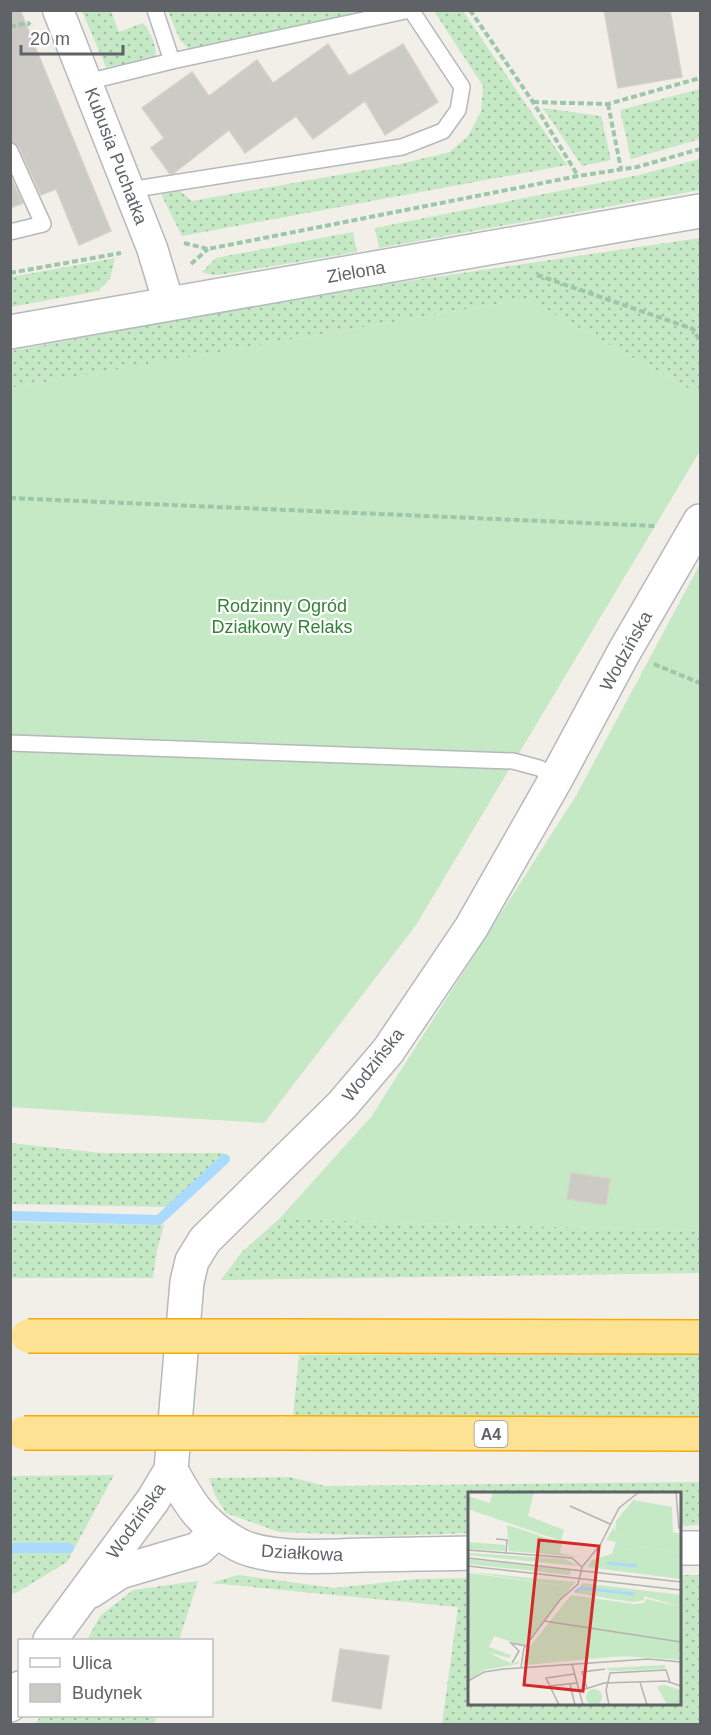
<svg xmlns="http://www.w3.org/2000/svg" width="711" height="1735" viewBox="0 0 711 1735" font-family="Helvetica,sans-serif">
<defs>
<pattern id="grass-dots" width="8" height="8" patternUnits="userSpaceOnUse" patternTransform="scale(1.5)"><rect width="8" height="8" fill="#c5e8c5"/><path d="M2 2h.1M6 6h.1" fill="none" stroke="#a3c0a4" stroke-width="1.8" stroke-linecap="round"/></pattern>
</defs>
<rect width="100%" height="100%" fill="#f1efe8"/>
<g fill="url(#grass-dots)">
<path d="M82 11H111L119 32 143 23C152 35 156 43 156 59L106 67Z"/>
<polygon points="168,11 370,11 189,49 180,40"/>
<polygon points="434,11 463,11 567,165 182,236 161,194 179,190 192,201 400,164 450,152 469,135 481,111 483,86"/>
<polygon points="700,89 700,139 631,159 620,110"/>
<polygon points="543,108 601,116 611,160 582,166"/>
<polygon points="700,159 700,190 379,248 375,228 639,175"/>
<polygon points="353,232 357,252 225,274 213,275 202,272 216,258"/>
<polygon points="700,238 700,398 693,391 526,299 11,388 10,351 326,293"/>
<polygon points="115,258 110,279 98,291 11,307 11,277"/>
<polygon points="11,1143 101,1153 225,1153 170,1207 11,1204"/>
<polygon points="279,1219 700,1231 700,1273 221,1280 241,1253"/>
<polygon points="11,1222 164,1225 157,1250 153,1278 11,1278"/>
<polygon points="299,1355 700,1355 700,1418 293,1417"/>
<polygon points="114,1475 67,1562 16,1593 11,1594 11,1476"/>
<polygon points="290,1477 325,1486 700,1482 700,1525 680,1526 680,1494 470,1494 469,1533 387,1536 279,1532 226,1513 215,1495 209,1478"/>
<polygon points="238,1575 334,1588 417,1579 469,1578 470,1704 680,1704 680,1575 700,1575 700,1724 442,1724 458,1607 211,1583"/>
<polygon points="198,1581 179,1640 87,1640 100,1616 133,1590"/>
<polygon points="41,1716 157,1716 154,1724 35,1724"/>
</g>
<g fill="#c5e8c5">
<polygon points="526,299 693,391 700,398 700,451 416,925 264,1123 11,1107 10,388"/>
<polygon points="700,564 700,1231 279,1219 371,1117 577,794"/>
</g>
<g fill="none" stroke-linecap="round" stroke-linejoin="round">
<g stroke="#aadaff" stroke-width="10">
<polyline points="10,1216 159,1220 225,1159"/>
<polyline points="10,1548 69,1548"/>
</g>
</g>
<g fill="#cccac5" stroke="#d6d1c6" stroke-width="1.5">
<polygon points="10,10 20,10 111,231 79,245 56,189 41,195 19,147 10,141"/>
<polygon points="604,10 670,10 682,77 618,88"/>
<polygon points="328,44 349,76 403,44 438,102 385,135 365,101 313,139 296,116 245,153 229,130 174,173 170,174 151,148 164,138 142,108 192,72 209,96 257,60 273,83"/>
<polygon points="10,176 23,203 10,208"/>
<polygon points="571,1173 610,1179 606,1205 567,1199"/>
<polygon points="340,1649 389,1656 381,1709 332,1701"/>
</g>
<g fill="none" stroke-linecap="round" stroke-linejoin="round">
<g stroke="#b5b8bc" stroke-width="18">
<g id="service">
<polyline points="155,10 172,61"/>
<polyline points="87,82 172,61 410,10"/>
<polyline points="10,151 43,224 10,232"/>
<polyline points="129,190 402,147 443,131 458,110 462,87 411,10"/>
<polyline points="10,743 513,761 539,768 557,777"/>
</g>
</g>
<g stroke="#b5b8bc" stroke-width="33">
<polyline id="minor" points="58,10 152,248 169,304"/>
</g>
<g stroke="#b5b8bc" stroke-width="36">
<g id="tertiary">
<path d="M171 1470C189 1503 202 1525 237 1544 267 1561 329 1556 364 1555 399 1554 434 1554 470 1553"/>
<polyline points="680,1548 700,1548"/>
<polyline points="91,1591 120,1572 198,1549 216,1532"/>
<polyline points="50,1640 153,1500 171,1470 187,1282 192,1261 205,1240 342,1105 388,1051 471,928 557,777 624,652 700,521"/>
<polyline points="10,1705 20,1688"/>
</g>
</g>
<g stroke="#b6babf" stroke-width="36">
<polyline id="secondary" points="10,332 700,211"/>
</g>
<g stroke="#f9ab00" stroke-width="36">
<g id="motorway">
<polyline points="285,1336 700,1337"/>
<polyline points="281,1433 700,1434"/>
</g>
</g>
<g stroke="#9cc7a9" stroke-width="4" stroke-dasharray="6 3" stroke-linecap="butt">
<polyline points="470,10 533,102 578,176"/>
<polyline points="10,27 28,23 30,25"/>
<polyline points="533,102 608,104 700,78"/>
<polyline points="608,104 621,169"/>
<polyline points="184,243 208,249 578,176 637,167 700,149"/>
<polyline points="191,264 208,249"/>
<polyline points="10,273 121,253"/>
<polyline points="537,275 693,329 700,341"/>
<polyline points="10,498 657,526"/>
<polyline points="654,664 700,683"/>
</g>
<use href="#service" stroke="#fff" stroke-width="15"/>
<use href="#minor" stroke="#fff" stroke-width="30"/>
<use href="#tertiary" stroke="#fff" stroke-width="33"/>
<use href="#secondary" stroke="#fff" stroke-width="33"/>
<use href="#motorway" stroke="#fde293" stroke-width="33"/>
<g stroke="#f9ab00" stroke-width="36" stroke-linecap="butt">
<g id="motorway-bridge">
<polyline points="28,1336 285,1336"/>
<polyline points="24,1433 281,1433"/>
</g>
</g>
<use href="#motorway-bridge" stroke="#fde293" stroke-width="33"/>
</g>
<g text-anchor="middle" stroke-width="4.5" stroke-linejoin="round" paint-order="stroke">
<rect fill="#fff" stroke="#8f9295" stroke-width="1.5" x="474.5" y="1421" width="33" height="26" rx="4.5"/>
<g font-size="16" font-weight="bold" fill="#5f6368">
<text x="491" y="1440">A4</text>
</g>
<g font-size="18" fill="#5f6368" stroke="#fff">
<text transform="translate(116 156) rotate(69)" y="6">Kubusia Puchatka</text>
<text transform="translate(356 272) rotate(-10)" y="6">Zielona</text>
<text transform="translate(626 651) rotate(-61)" y="6">Wodzińska</text>
<text transform="translate(373 1065) rotate(-52)" y="6">Wodzińska</text>
<text transform="translate(136 1521) rotate(-55)" y="6">Wodzińska</text>
<text transform="translate(302 1553) rotate(3)" y="6">Działkowa</text>
</g>
<g font-size="18" fill="#348238" stroke="#fff">
<text x="282" y="612">Rodzinny Ogród<tspan x="282" dy="21">Działkowy Relaks</tspan></text>
</g>
</g>
<g transform="translate(468 1492)">
<rect width="213" height="213" fill="#f1efe8"/>
<path d="M165 8 204 15 205 42 148 29ZM39 33 94 51 92 61 112 65 41 59ZM146 35 147 41 159 44 158 52 213 61V87L119 75 124 68 144 62 148 50 138 48ZM0 50 37 53V59L0 57ZM0 61 97 67 111 74 0 63ZM0 67 103 78 102 83 0 72ZM1 80 108 90 103 95ZM114 91 213 103V115L176 104V108L165 110 107 101 112 97 162 102 112 95ZM59 158 74 169 152 164 58 173 55 171ZM17 159 44 172 51 169 50 172 16 178 0 188V170L13 173ZM210 161 213 168 155 164 200 161ZM197 173V177L142 179 138 176ZM196 193 213 198V213H199L189 194Z" fill="#c5e8c5"/>
<path d="M25 0H66L60 24 96 38 93 49 0 17V4L22 11ZM148 29 213 42V61L158 52 159 44 147 41ZM0 81 103 95 56 154 26 144 21 155 43 163 42 166 18 160 13 174 0 170ZM103 103 165 112 176 111 178 107 213 115V161L74 169 59 158ZM118 205a8 8 0 1 1 16 0a8 8 0 1 1-16 0Z" fill="#c5e8c5"/>
<path fill="none" stroke="#aadaff" stroke-width="3" d="M139 71 169 74M107 100 113 96 166 102"/>
<path fill="none" stroke="#b3b3b1" stroke-width="1.5" d="M208 0 211 37M102 14 142 32M28 47 39 48 38 62M0 58 104 66 114 75M0 66 213 90M0 74 213 98M76 129 213 150M44 171 51 159 43 151 58 154M104 172 115 213M53 175 56 156 92 108 110 92 114 75 132 53 151 16 171 0M0 189 16 180 35 177 180 167 213 170M172 190 179 213M102 192 107 213M81 194 109 191M119 196 114 180 137 177M111 199 136 191 198 189 213 194M91 213 78 186 106 182M141 213 138 198 142 181 198 178 202 190"/>
<path fill="#d62828" fill-opacity="0.15" stroke="#d62828" stroke-width="3" d="M71 48 131 54 115 199 56 193Z"/>
<rect width="213" height="213" fill="none" stroke="#5f6368" stroke-width="3"/>
</g>
<rect width="711" height="1735" fill="none" stroke="#5f6368" stroke-width="24"/>
<rect x="18" y="1639" width="195" height="78" fill="#ffffff" stroke="#bfc1c3" stroke-width="1.5"/>
<rect x="30" y="1658" width="30" height="9" fill="#ffffff" stroke="#bfc1c3" stroke-width="1.5"/>
<text x="72" y="1669" font-size="18" fill="#5f6368">Ulica</text>
<rect x="30" y="1684" width="30" height="18" fill="#cccac5" stroke="#bfc1c3" stroke-width="1.5"/>
<text x="72" y="1699" font-size="18" fill="#5f6368">Budynek</text>
<path d="M21 45v9h102v-9" fill="none" stroke="#5f6368" stroke-width="3"/>
<text x="30" y="45" font-size="18" fill="#5f6368" stroke="#ffffff" stroke-width="4.5" paint-order="stroke">20 m</text>
</svg>
